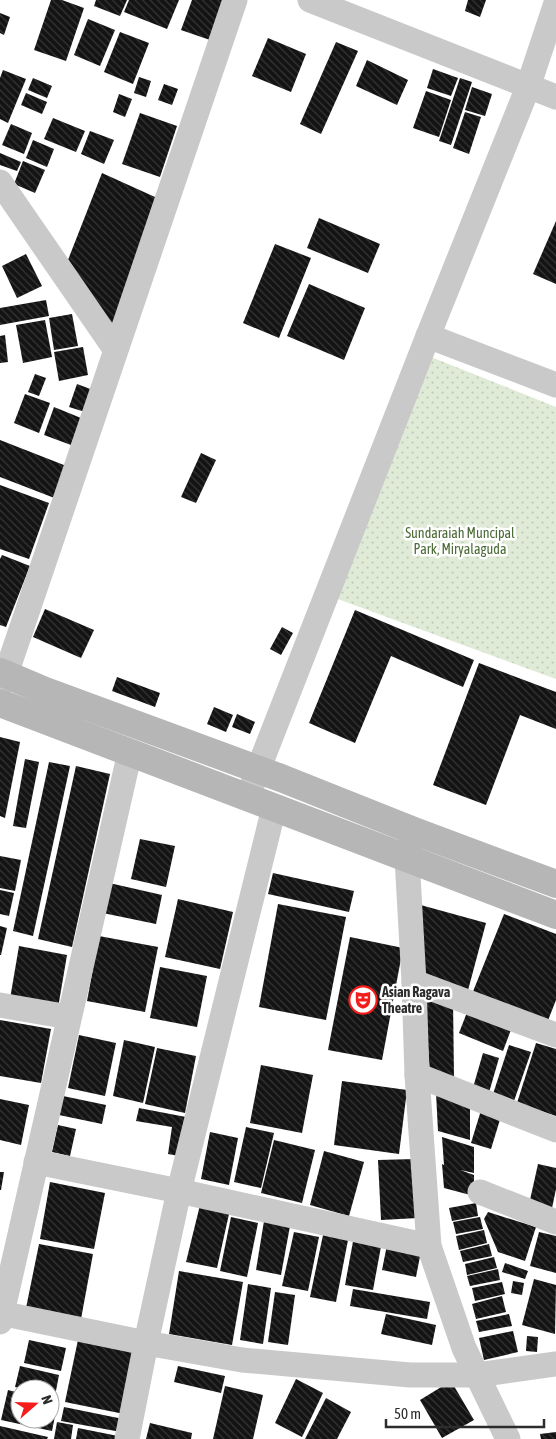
<svg xmlns="http://www.w3.org/2000/svg" width="556" height="1439" viewBox="0 0 556 1439" font-family="'Asap Condensed',sans-serif">
<defs>
<pattern id="grass-dots" width="8" height="8" patternUnits="userSpaceOnUse" patternTransform="scale(1.25)"><rect width="8" height="8" fill="#e0ebd7"/><path d="M2 2h.1M6 6h.1" fill="none" stroke="#c0cab9" stroke-width="1.8" stroke-linecap="round"/></pattern>
<pattern id="building-back-hatch" width="6" height="6" patternUnits="userSpaceOnUse" patternTransform="scale(1.25)"><rect width="6" height="6" fill="#131313"/><path d="M-1 5l2 2M0 0l6 6M5-1l2 2" fill="none" stroke="#363636"/></pattern>
</defs>
<rect width="100%" height="100%" fill="#fff"/>
<polygon fill="url(#grass-dots)" points="431,357 556,407 556,679 335,598"/>
<g fill="url(#building-back-hatch)">
<polygon points="51,0 62,0 84,8 66,61 34,50"/>
<polygon points="96,0 127,0 120,16 94,6"/>
<polygon points="129,0 179,0 167,29 124,12"/>
<polygon points="192,0 224,0 210,40 181,30"/>
<polygon points="468,0 486,0 480,17 465,11"/>
<polygon points="0,13 10,17 4,35 0,33"/>
<polygon points="88,19 115,30 100,66 74,55"/>
<polygon points="120,32 149,43 133,84 104,72"/>
<polygon points="268,38 306,54 291,92 252,76"/>
<polygon points="336,42 358,51 321,134 300,124"/>
<polygon points="367,60 408,80 397,105 356,86"/>
<polygon points="433,69 458,78 451,96 427,88"/>
<polygon points="3,70 26,79 8,123 0,119 0,78"/>
<polygon points="139,77 151,81 146,97 134,93"/>
<polygon points="33,78 52,86 47,98 28,90"/>
<polygon points="460,78 472,82 451,145 439,141"/>
<polygon points="164,84 178,89 172,105 158,100"/>
<polygon points="472,87 492,94 485,116 465,110"/>
<polygon points="426,91 451,100 439,137 413,128"/>
<polygon points="26,93 47,102 42,114 21,105"/>
<polygon points="119,94 132,99 125,117 113,112"/>
<polygon points="465,112 481,117 469,154 453,148"/>
<polygon points="140,113 177,126 160,177 122,164"/>
<polygon points="53,118 85,131 76,152 44,139"/>
<polygon points="11,124 32,133 24,154 2,145"/>
<polygon points="90,131 114,140 104,164 81,154"/>
<polygon points="33,140 54,149 47,167 26,158"/>
<polygon points="0,153 21,162 17,171 0,165"/>
<polygon points="23,161 45,170 35,193 14,184"/>
<polygon points="102,173 166,202 117,338 66,265"/>
<polygon points="319,218 380,244 368,273 307,248"/>
<polygon points="556,221 556,284 533,274"/>
<polygon points="275,244 311,258 279,338 243,323"/>
<polygon points="26,254 42,286 17,298 2,266"/>
<polygon points="309,284 365,308 344,360 287,336"/>
<polygon points="46,300 49,316 0,325 0,308"/>
<polygon points="72,314 78,346 54,350 49,318"/>
<polygon points="45,320 52,357 23,363 16,325"/>
<polygon points="5,335 8,362 0,363 0,336"/>
<polygon points="83,347 88,375 59,381 54,352"/>
<polygon points="35,374 46,378 39,396 28,392"/>
<polygon points="77,384 93,390 85,412 69,407"/>
<polygon points="25,394 50,403 39,433 14,423"/>
<polygon points="54,407 81,418 71,445 44,435"/>
<polygon points="0,440 69,467 57,499 0,477"/>
<polygon points="201,453 216,460 196,503 181,497"/>
<polygon points="0,485 49,503 29,559 0,549"/>
<polygon points="2,555 30,566 6,627 0,625 0,559"/>
<polygon points="45,609 94,630 81,658 33,637"/>
<polygon points="355,610 474,660 463,687 391,656 355,743 309,723"/>
<polygon points="282,627 293,633 281,655 270,649"/>
<polygon points="479,663 556,692 556,729 520,715 486,805 433,785"/>
<polygon points="117,677 160,693 155,707 112,691"/>
<polygon points="214,707 233,715 226,732 207,724"/>
<polygon points="237,714 255,722 250,734 232,727"/>
<polygon points="0,737 20,742 5,818 0,816"/>
<polygon points="25,759 39,762 26,828 13,826"/>
<polygon points="49,762 70,766 33,936 13,931"/>
<polygon points="76,766 110,774 72,947 38,939"/>
<polygon points="140,839 175,846 166,887 131,879"/>
<polygon points="0,856 21,860 15,891 0,888"/>
<polygon points="273,873 354,891 349,912 268,894"/>
<polygon points="105,882 162,895 156,924 98,912"/>
<polygon points="0,890 14,893 9,916 0,914"/>
<polygon points="178,899 233,912 220,969 165,957"/>
<polygon points="278,904 346,917 326,1020 259,1007"/>
<polygon points="417,904 486,923 467,994 423,982"/>
<polygon points="504,914 556,934 556,1000 547,1023 472,994"/>
<polygon points="0,926 7,928 1,955 0,955"/>
<polygon points="99,936 158,947 145,1012 87,1001"/>
<polygon points="350,937 403,948 382,1060 328,1050"/>
<polygon points="19,946 67,955 58,1008 10,999"/>
<polygon points="160,967 207,976 197,1027 150,1018"/>
<polygon points="424,994 453,1000 454,1078 430,1073"/>
<polygon points="471,1002 515,1019 503,1051 459,1033"/>
<polygon points="0,1020 51,1029 41,1083 0,1076"/>
<polygon points="79,1035 116,1043 105,1096 68,1088"/>
<polygon points="124,1040 155,1047 143,1103 113,1096"/>
<polygon points="536,1043 556,1049 556,1116 517,1103"/>
<polygon points="509,1045 531,1052 514,1101 493,1094"/>
<polygon points="157,1048 196,1056 185,1113 145,1104"/>
<polygon points="483,1053 499,1058 488,1096 472,1091"/>
<polygon points="261,1065 313,1075 302,1133 250,1123"/>
<polygon points="342,1081 407,1090 399,1154 334,1145"/>
<polygon points="436,1093 470,1104 470,1140 438,1131"/>
<polygon points="63,1096 106,1105 102,1124 59,1115"/>
<polygon points="0,1099 29,1105 21,1145 0,1140"/>
<polygon points="482,1107 502,1113 491,1149 471,1143"/>
<polygon points="139,1108 186,1117 179,1156 168,1154 172,1127 136,1121"/>
<polygon points="58,1125 76,1129 70,1156 52,1152"/>
<polygon points="246,1127 274,1133 261,1188 234,1182"/>
<polygon points="210,1132 238,1138 229,1185 201,1179"/>
<polygon points="442,1137 474,1147 474,1173 460,1170 474,1175 474,1196 444,1188 442,1164 444,1165"/>
<polygon points="274,1140 315,1150 302,1203 261,1193"/>
<polygon points="324,1151 364,1162 349,1216 310,1205"/>
<polygon points="415,1159 418,1218 381,1220 378,1160"/>
<polygon points="538,1164 556,1168 556,1189 551,1213 528,1209"/>
<polygon points="0,1172 4,1172 1,1190 0,1190"/>
<polygon points="50,1182 105,1193 94,1249 40,1239"/>
<polygon points="476,1203 478,1216 452,1221 449,1208"/>
<polygon points="200,1205 229,1214 217,1268 186,1262"/>
<polygon points="488,1212 536,1227 525,1261 498,1252 484,1219"/>
<polygon points="231,1217 258,1223 247,1277 220,1271"/>
<polygon points="480,1217 483,1229 456,1234 453,1222"/>
<polygon points="264,1221 290,1226 281,1275 256,1270"/>
<polygon points="484,1230 487,1243 459,1250 456,1236"/>
<polygon points="294,1232 319,1237 308,1291 282,1286"/>
<polygon points="539,1232 556,1236 556,1273 530,1266"/>
<polygon points="323,1235 348,1240 336,1302 310,1297"/>
<polygon points="354,1236 382,1241 373,1290 345,1285"/>
<polygon points="388,1240 422,1246 416,1277 382,1270"/>
<polygon points="39,1244 93,1254 81,1319 26,1308"/>
<polygon points="489,1244 492,1256 463,1262 460,1251"/>
<polygon points="494,1257 497,1268 467,1275 465,1264"/>
<polygon points="505,1263 528,1271 525,1279 502,1272"/>
<polygon points="498,1269 500,1280 470,1286 467,1276"/>
<polygon points="179,1271 243,1282 232,1345 169,1334"/>
<polygon points="534,1279 556,1285 555,1334 522,1325"/>
<polygon points="513,1281 524,1283 522,1295 511,1293"/>
<polygon points="502,1282 505,1294 475,1301 472,1288"/>
<polygon points="248,1284 271,1288 263,1344 240,1340"/>
<polygon points="353,1289 430,1302 427,1319 350,1306"/>
<polygon points="275,1292 295,1295 288,1345 268,1342"/>
<polygon points="502,1296 506,1312 476,1319 472,1304"/>
<polygon points="386,1314 436,1325 432,1345 381,1334"/>
<polygon points="509,1314 512,1326 479,1332 476,1321"/>
<polygon points="513,1331 518,1352 484,1360 479,1338"/>
<polygon points="79,1335 139,1348 124,1414 65,1402"/>
<polygon points="527,1336 538,1337 537,1352 526,1351"/>
<polygon points="29,1340 66,1348 61,1371 24,1363"/>
<polygon points="20,1366 59,1375 55,1396 50,1395 50,1389 24,1389 15,1387"/>
<polygon points="178,1366 225,1376 221,1393 174,1382"/>
<polygon points="296,1379 323,1393 302,1437 275,1423"/>
<polygon points="451,1381 474,1420 442,1438 420,1400"/>
<polygon points="225,1386 263,1395 253,1439 213,1439"/>
<polygon points="8,1390 20,1393 20,1419 50,1419 50,1399 58,1401 52,1431 1,1420"/>
<polygon points="326,1398 351,1412 337,1439 305,1439"/>
<polygon points="64,1407 123,1419 121,1432 61,1421"/>
<polygon points="57,1422 73,1425 71,1439 54,1439"/>
<polygon points="150,1423 192,1433 191,1439 146,1439"/>
<polygon points="0,1426 48,1437 47,1439 0,1439"/>
<polygon points="78,1428 118,1436 118,1439 76,1439"/>
<polygon points="556,1432 556,1439 541,1439 540,1434"/>
</g>
<g fill="none" stroke-linecap="round" stroke-linejoin="round">
<g stroke="#c9c9c9" stroke-width="25">
<polyline points="310,0 556,97"/>
<polyline points="0,182 115,349"/>
<polyline points="428,336 556,385"/>
<polyline points="0,685 6,674 235,0"/>
<polyline points="247,798 428,336 528,87 556,3"/>
<polyline points="274,808 179,1191 146,1343 242,1360 410,1375 477,1375 556,1364"/>
<polyline points="411,840 407,858 414,982 417,1075 429,1246 464,1348 508,1439"/>
<polyline points="414,982 556,1035"/>
<polyline points="0,1005 69,1017"/>
<polyline points="417,1075 556,1130"/>
<polyline points="36,1162 179,1191 429,1246"/>
<polyline points="480,1192 556,1222"/>
<polyline points="0,1313 146,1343 127,1439"/>
<polyline points="0,1322 130,752"/>
</g>
<g stroke="#b6b6b6" stroke-width="28">
<polyline points="0,672 45,691 281,778 414,831 556,884"/>
<polyline points="0,703 556,915"/>
</g>
</g>
<defs>
<g id="theatre-ring" transform="scale(1.4375)"><circle r="9.5" fill="#fff" stroke="#f41d1c" stroke-width="1.5"/><path d="M-5-5.5Q0-4 5-5.5V0Q5 5 0 6Q-5 5-5 0ZM-3.3-2.5H-1v1.5H-3.3ZM1-2.5H3.3v1.5H1ZM-2.8 1Q0 5.5 2.8 1Z" fill="#f41d1c"/></g>
</defs>
<g fill-rule="evenodd">
<use href="#theatre-ring" x="363" y="1000"/>
</g>
<g text-anchor="middle" stroke-width="5" stroke-linejoin="round" paint-order="stroke">
<g font-size="14" fill="#4a6a36" stroke="#fff">
<text x="460" y="538">Sundaraiah Muncipal<tspan x="460" dy="16">Park, Miryalaguda</tspan></text>
</g>
<g font-size="14" font-weight="bold" fill="#2c2c2c" stroke="#fff" text-anchor="start">
<text x="382" y="997">Asian Ragava<tspan x="382" dy="16">Theatre</tspan></text>
</g>
</g>
<g transform="translate(35 1404) rotate(70)"><circle r="24" fill="#ffffff" stroke="#ababab"/>
<path d="M0-4L9 19L0 12L-9 19Z" fill="#f41d1c"/>
<text y="-8" font-size="14" font-weight="bold" text-anchor="middle" fill="#2c2c2c">N</text>
</g>
<path d="M386 1419v8h158v-8" fill="none" stroke="#2c2c2c" stroke-width="2.5"/>
<text x="394" y="1419" font-size="15" fill="#2c2c2c" stroke="#ffffff" stroke-width="4" paint-order="stroke">50 m</text>
</svg>
